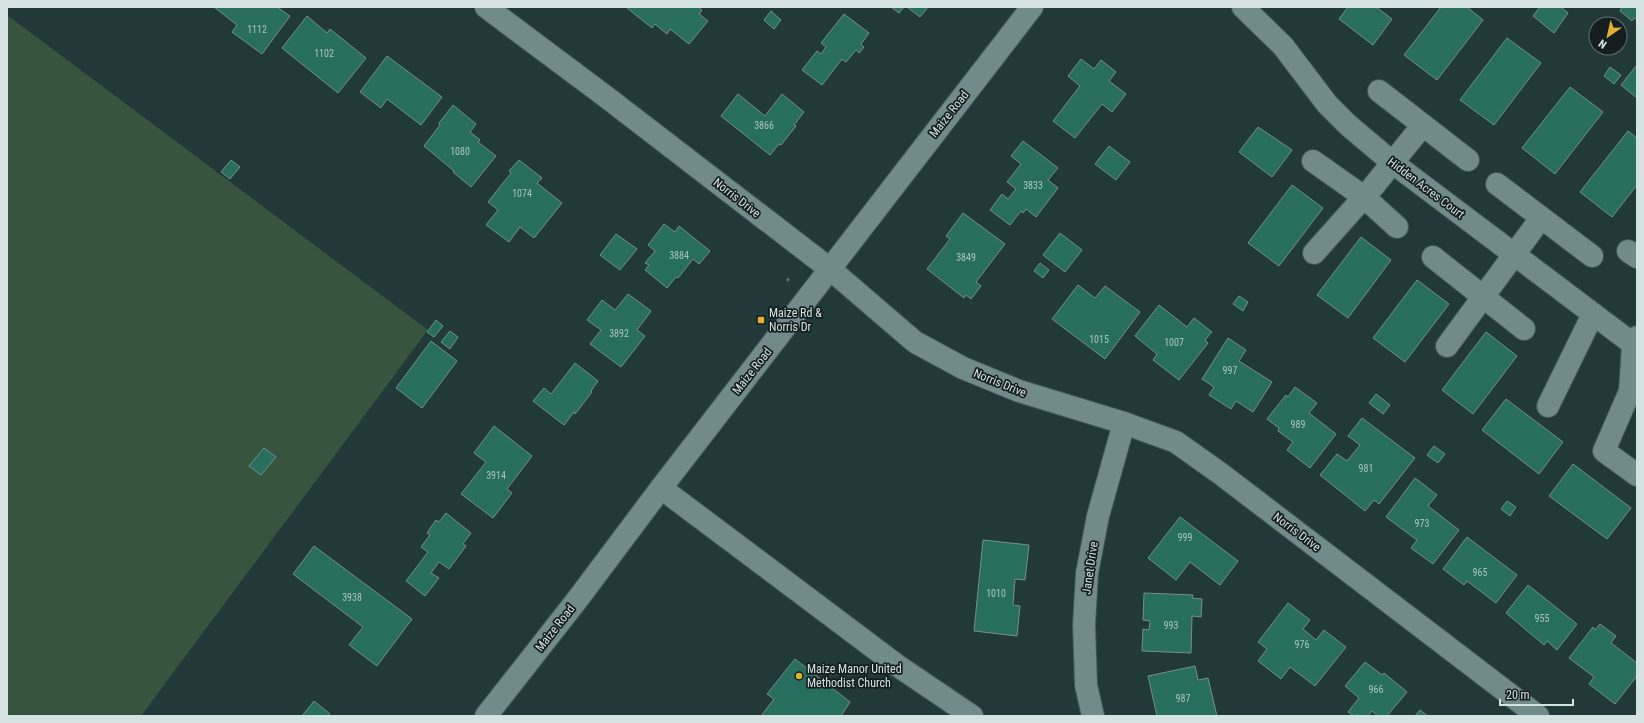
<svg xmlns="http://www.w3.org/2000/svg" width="1644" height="723" viewBox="0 0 1644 723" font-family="'Roboto Condensed',sans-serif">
<rect width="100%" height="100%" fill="#22393a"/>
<polygon fill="#37543f" points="7,15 428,330 141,716 7,716"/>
<g fill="#276e5e" stroke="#778e87">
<polygon points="214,7 277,7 290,16 262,54 232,32 237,25"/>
<polygon points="628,7 698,7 702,10 699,14 708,21 689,44 670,29 667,34 655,24 652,28 627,8"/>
<polygon points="891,7 904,7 899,13"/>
<polygon points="907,7 928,7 920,17"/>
<polygon points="1348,7 1376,7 1392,19 1373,45 1339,19"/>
<polygon points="1441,7 1467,7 1483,20 1437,80 1404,55"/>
<polygon points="1540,7 1561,7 1568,13 1554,33 1533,16"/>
<polygon points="1622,7 1637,7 1637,20 1634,18 1632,21 1620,11"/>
<polygon points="771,11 781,20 774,29 764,20"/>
<polygon points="844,14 869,33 861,44 864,47 859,53 856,50 846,62 842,59 822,85 802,70 817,51 821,54 826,47 821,43"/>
<polygon points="307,16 327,33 330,29 366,58 338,93 282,48"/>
<polygon points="1507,38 1541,63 1494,125 1460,100"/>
<polygon points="387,56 442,97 421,125 387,99 381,108 360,92"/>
<polygon points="1081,59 1094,69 1101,60 1116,72 1109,81 1126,94 1112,112 1102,104 1075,138 1053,121 1080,86 1068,76"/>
<polygon points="1636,66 1637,67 1637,98 1621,85"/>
<polygon points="1610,67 1621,75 1614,84 1604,76"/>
<polygon points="1570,87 1603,112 1555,174 1522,148"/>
<polygon points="738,94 765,116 782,94 804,112 794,125 796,126 781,145 779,144 770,155 721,116"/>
<polygon points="453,105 476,124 470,132 480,140 478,142 496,156 471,187 453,172 454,171 424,146 440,125 439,123"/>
<polygon points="1258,127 1292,150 1272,177 1239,152"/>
<polygon points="1628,131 1637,138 1637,185 1612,217 1580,192"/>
<polygon points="1023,141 1058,168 1048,180 1058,188 1036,217 1026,209 1023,213 1021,211 1010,225 990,210 1002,194 1008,199 1016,189 1007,182 1021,164 1011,156"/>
<polygon points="1109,146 1130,162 1116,180 1095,164"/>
<polygon points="231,160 240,167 230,179 221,172"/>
<polygon points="519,160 542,178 537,183 562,203 534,238 520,227 509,242 486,225 498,210 488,202 511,173 509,171"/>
<polygon points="1292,185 1323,208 1279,266 1248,243"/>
<polygon points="963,213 1005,244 976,282 981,286 971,299 966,295 964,298 927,269 950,239 946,236"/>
<polygon points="664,224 675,232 679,226 710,251 699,264 693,259 678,278 676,277 667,288 645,270 649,265 645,263 655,251 648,245"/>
<polygon points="1060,233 1082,250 1065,272 1043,255"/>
<polygon points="616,234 637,249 620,270 600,255"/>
<polygon points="1361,237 1391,260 1348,318 1317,295"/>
<polygon points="1040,263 1049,270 1043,278 1034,271"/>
<polygon points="1417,280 1449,304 1405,362 1373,338"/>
<polygon points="1078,285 1095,298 1105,286 1140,312 1105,359 1052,319"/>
<polygon points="628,294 651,311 637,330 645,336 621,367 590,344 601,330 587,320 602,300 615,310"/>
<polygon points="1239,296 1248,302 1243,311 1233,304"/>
<polygon points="1159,305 1187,327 1194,318 1212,332 1205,340 1208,343 1179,380 1153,360 1157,354 1135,336"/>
<polygon points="436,320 443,326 434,337 427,332"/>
<polygon points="450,331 458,337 450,349 441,342"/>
<polygon points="1486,332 1517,356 1473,414 1442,390"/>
<polygon points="1228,338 1246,350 1239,361 1272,382 1253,412 1236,401 1231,409 1209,395 1214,387 1202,379"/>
<polygon points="431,341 457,361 422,408 396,388"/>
<polygon points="575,363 598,381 591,391 592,392 575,414 574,412 564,425 533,401 544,388 551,394"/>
<polygon points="1295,387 1317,403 1309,413 1336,434 1310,468 1287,450 1293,442 1278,431 1279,428 1267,419 1286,395 1288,397"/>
<polygon points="1376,394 1390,405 1383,414 1369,403"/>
<polygon points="1506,399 1563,442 1539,474 1482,430"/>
<polygon points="1362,418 1415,458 1379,504 1374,500 1365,511 1320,475 1337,454 1347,461 1360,445 1348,436"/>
<polygon points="494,426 532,456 507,489 512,493 493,518 461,494 486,462 474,453"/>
<polygon points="1434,446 1445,454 1438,463 1427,455"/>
<polygon points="264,448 276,457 261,475 249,466"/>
<polygon points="1573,464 1631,508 1607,539 1549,496"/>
<polygon points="1415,478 1437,495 1428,506 1459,530 1433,564 1411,548 1417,540 1386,517"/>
<polygon points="1507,501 1516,507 1510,516 1501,509"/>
<polygon points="446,513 471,533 463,544 466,546 449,569 439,562 431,573 439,578 425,596 406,581 428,552 421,547 430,535 427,533 436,520 439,522"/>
<polygon points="1180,517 1238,561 1220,585 1190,562 1176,580 1148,558"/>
<polygon points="1467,537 1517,575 1496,603 1467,581 1464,585 1443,569"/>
<polygon points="983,540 1029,545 1025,580 1015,579 1013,605 1020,606 1017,636 974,631"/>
<polygon points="314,546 412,619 377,666 349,645 363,627 293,574"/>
<polygon points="1528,585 1577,624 1557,650 1547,641 1544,645 1506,613"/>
<polygon points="1144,593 1193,595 1192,598 1202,599 1201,617 1192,616 1191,653 1142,651 1143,629 1149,630 1150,621 1143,620"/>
<polygon points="1288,603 1310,620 1303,629 1316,640 1324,630 1346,647 1315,686 1290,667 1281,679 1258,661 1267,649 1258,642"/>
<polygon points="1600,624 1616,636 1611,643 1637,663 1637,676 1615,704 1589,684 1594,677 1569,658 1593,627 1595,630"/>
<polygon points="795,659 850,702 841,716 761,716 774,699 767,694"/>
<polygon points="1365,662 1382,675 1384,673 1407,692 1387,716 1378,716 1372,711 1368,716 1354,716 1348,712 1359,698 1345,686"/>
<polygon points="1195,666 1198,680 1208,678 1217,716 1157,716 1148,676"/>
<polygon points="314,701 330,714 328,716 302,716"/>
<polygon points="1420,710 1428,716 1415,716"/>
</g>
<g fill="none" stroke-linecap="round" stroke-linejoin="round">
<g stroke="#425657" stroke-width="24">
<g id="minor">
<polyline points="486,7 605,96 830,269 915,342 963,368 1019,391 1124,423 1176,442 1221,474 1538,716"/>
<polyline points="1243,7 1283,46 1327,104 1348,125 1393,163 1637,347"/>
<polyline points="1379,91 1468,160"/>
<polyline points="1313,161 1364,197 1397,227"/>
<polyline points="1497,184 1592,256"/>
<polyline points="1628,251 1637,257"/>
<polyline points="1314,253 1372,188 1423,125"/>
<polyline points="1433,257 1524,329"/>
<polyline points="1637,337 1633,344 1630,391 1604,451 1637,475"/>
<polyline points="1447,346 1541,218"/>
<polyline points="1548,406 1593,314"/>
<polyline points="661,488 898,666 972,716"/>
<polyline points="486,716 577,600 661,488 1032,7"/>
<polyline points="1093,716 1086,685 1084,625 1087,573 1098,516 1124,423"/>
</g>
</g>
<polyline stroke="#617475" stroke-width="2.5" stroke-dasharray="3 3" stroke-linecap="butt" points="787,281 789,278"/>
<use href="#minor" stroke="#718b8b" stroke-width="22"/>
</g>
<g fill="#e2af34" stroke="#141e1f" stroke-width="1.5">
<rect x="757" y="316" width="8" height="8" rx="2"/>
<circle cx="799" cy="676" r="4"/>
</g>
<g text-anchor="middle" stroke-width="3.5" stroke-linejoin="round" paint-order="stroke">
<g font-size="10" fill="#a9c5c1">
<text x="257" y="33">1112</text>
<text x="324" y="57">1102</text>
<text x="764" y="129">3866</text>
<text x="460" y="155">1080</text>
<text x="1033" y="189">3833</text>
<text x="522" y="197">1074</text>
<text x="679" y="259">3884</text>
<text x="966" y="261">3849</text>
<text x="619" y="337">3892</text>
<text x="1099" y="343">1015</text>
<text x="1174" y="346">1007</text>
<text x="1230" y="374">997</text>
<text x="1298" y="428">989</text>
<text x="1366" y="472">981</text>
<text x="496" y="479">3914</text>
<text x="1422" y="527">973</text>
<text x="1185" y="541">999</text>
<text x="1480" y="576">965</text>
<text x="996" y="597">1010</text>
<text x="352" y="601">3938</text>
<text x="1542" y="622">955</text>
<text x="1171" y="629">993</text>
<text x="1302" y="648">976</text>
<text x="1376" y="693">966</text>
<text x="1183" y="702">987</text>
</g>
<g font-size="12" fill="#d4e2e2" stroke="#141e1f">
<text transform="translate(949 114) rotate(-52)" y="4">Maize Road</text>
<text transform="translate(1426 188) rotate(37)" y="4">Hidden Acres Court</text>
<text transform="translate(737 198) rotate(38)" y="4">Norris Drive</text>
<text transform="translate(752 371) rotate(-52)" y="4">Maize Road</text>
<text transform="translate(1000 383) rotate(22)" y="4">Norris Drive</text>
<text transform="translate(1297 532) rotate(37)" y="4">Norris Drive</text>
<text transform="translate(1090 568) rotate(-82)" y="4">Janet Drive</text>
<text transform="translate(555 628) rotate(-52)" y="4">Maize Road</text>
</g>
<g font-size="12" fill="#d4e2e2" stroke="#141e1f" text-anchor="start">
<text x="769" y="317">Maize Rd &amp;<tspan x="769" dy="14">Norris Dr</tspan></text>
<text x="807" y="673">Maize Manor United<tspan x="807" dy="14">Methodist Church</tspan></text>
</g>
</g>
<rect width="1644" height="723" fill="none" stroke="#d4e2e2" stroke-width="16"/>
<g transform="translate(1608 36) rotate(214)"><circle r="19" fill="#141e1f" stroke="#616c6d"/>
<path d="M0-3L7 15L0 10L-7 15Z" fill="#e2af34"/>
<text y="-6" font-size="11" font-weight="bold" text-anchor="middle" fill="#d4e2e2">N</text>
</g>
<path d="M1500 699v6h73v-6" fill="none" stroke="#d4e2e2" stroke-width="2"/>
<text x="1506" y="699" font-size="12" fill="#d4e2e2" stroke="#141e1f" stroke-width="3" paint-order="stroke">20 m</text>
</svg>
